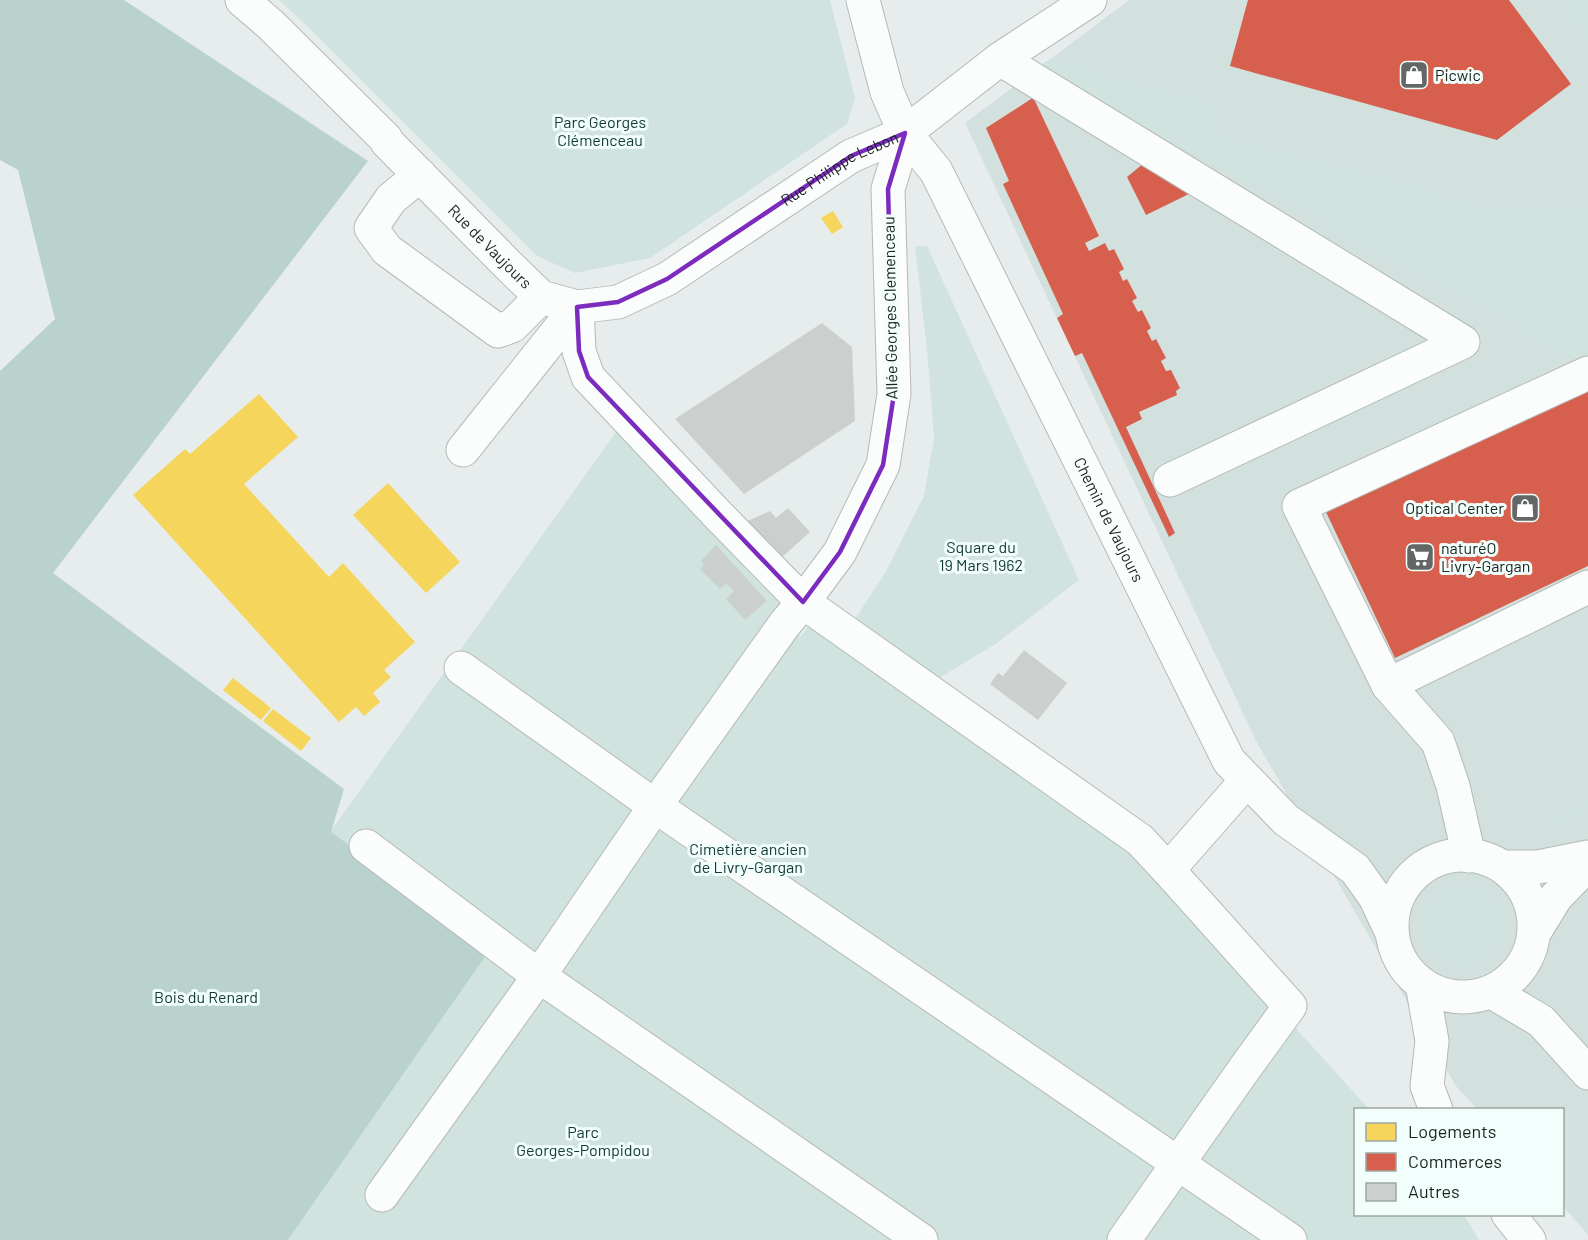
<svg xmlns="http://www.w3.org/2000/svg" width="1588" height="1240" viewBox="0 0 1588 1240" font-family="Barlow,sans-serif">
<rect width="100%" height="100%" fill="#e7edec"/>
<polygon fill="#d2e1de" points="1129,0 1588,0 1588,1235 1563,1206 1562,1110 1477,1109 1456,1086 1256,741 965,123"/>
<g fill="#d0e3df">
<polygon points="279,0 830,0 855,98 847,124 650,258 575,273 537,256 310,29"/>
<polygon points="1557,0 1588,0 1588,43"/>
<polygon points="1058,60 1218,106 1212,131 1505,210 1588,204 1588,356 1576,361 1046,73 1043,63"/>
<polygon points="915,246 927,246 1079,580 997,643 936,680 853,622 885,573 924,496 931,455 934,438 927,350"/>
<polygon points="618,429 781,603 771,616 801,636 810,624 1146,863 1369,1109 1356,1110 1356,1214 1464,1215 1479,1240 288,1240 491,948 330,832"/>
<polygon points="1588,796 1588,808 1546,832 1535,826"/>
<circle cx="1463" cy="925" r="42"/>
</g>
<polygon fill="#b9d2cd" points="0,0 124,0 368,161 53,573 344,789 331,832 491,948 288,1240 0,1240 0,371 55,319 18,170 0,160"/>
<g fill="#f6d55c">
<polygon points="833,211 843,227 832,234 821,218"/>
<polygon points="259,394 298,437 244,484 329,577 343,563 415,642 384,670 391,677 373,693 380,702 364,716 356,707 339,722 133,495 185,449 190,454"/>
<polygon points="388,483 460,562 426,593 353,515"/>
<polygon points="233,678 271,708 261,720 223,690"/>
<polygon points="273,709 311,738 301,751 263,721"/>
</g>
<g fill="#d6604d">
<polygon points="1248,0 1509,0 1571,84 1497,140 1230,66"/>
<polygon points="1031,99 1034,99 1099,236 1085,243 1089,251 1105,243 1109,251 1114,249 1124,269 1119,272 1123,281 1127,279 1137,298 1132,301 1138,312 1142,310 1151,328 1147,331 1152,341 1156,339 1166,358 1161,361 1166,371 1171,370 1180,388 1176,391 1177,395 1139,412 1142,419 1126,427 1175,533 1169,537 1082,353 1075,356 1057,318 1063,314 1003,184 1009,181 986,128"/>
<polygon points="1144,163 1195,191 1146,215 1127,177"/>
<polygon points="1588,387 1588,566 1395,658 1326,512"/>
</g>
<g fill="#cbd0cf">
<polygon points="822,323 852,347 855,421 744,494 675,419"/>
<polygon points="788,508 810,532 780,559 745,522 770,511 776,518"/>
<polygon points="716,545 767,601 745,620 726,599 734,591 726,583 720,589 700,569 704,565 701,561"/>
<polygon points="1024,650 1067,683 1038,720 990,684 998,673 1003,676"/>
</g>
<g fill="none" stroke-linecap="round" stroke-linejoin="round">
<g stroke="#b5bab9" stroke-width="35">
<g id="minor">
<path id="s1" d="M242 0 271 25 386 139 387 142 506 263 541 297 577 307 618 302 667 279 851 156 905 133 1000 59 1090 0"/>
<path id="s2" d="M863 0 887 92 905 133 936 171 1229 761 1286 820 1355 869 1375 897 1392 933"/>
<polyline points="1000,59 1463,342 1170,480"/>
<polyline points="420,175 391,199 371,228 387,250 498,331 512,326 541,297"/>
<polyline points="577,307 579,351 588,377 718,515 803,602 1140,840 1168,870 1247,780"/>
<polyline points="463,450 577,307"/>
<polyline points="461,668 655,806 1290,1240"/>
<polyline points="1388,685 1588,587"/>
<polyline points="366,846 539,976 921,1240"/>
<circle cx="1463" cy="926" r="71"/>
<polyline points="1469,856 1453,786 1438,742 1388,685 1299,506 1588,373"/>
<polyline points="1504,867 1538,867 1588,857"/>
<polyline points="1534,933 1556,897 1588,864"/>
<polyline points="1422,984 1432,1041 1427,1086 1436,1110"/>
<polyline points="1492,992 1541,1021 1588,1073"/>
<polyline points="382,1195 539,976 655,806 784,625 803,602 840,552 883,465 894,394 888,189 905,133"/>
<polyline points="1508,1214 1529,1240"/>
<polyline points="1124,1240 1245,1068 1290,1006 1168,870"/>
</g>
</g>
<use href="#minor" stroke="#fbfcfc" stroke-width="33"/>
</g>
<path fill="none" stroke="#7b2cbf" stroke-width="4.5" stroke-linejoin="round" d="M905 133 888 189 894 394 883 465 840 552 803 602 588 377 579 351 577 307 618 302 667 279 851 156Z"/>
<defs>
<g id="shop-square" transform="scale(1.5)"><rect x="-9" y="-9" width="18" height="18" rx="4" fill="#636867" stroke="#f1fefb"/><path d="M-5-2.5h2.3a2.7 3.5 0 0 1 5.4 0H5L5.5 6h-11ZM-1.5-2.5h3a1.5 2.3 0 0 0-3 0Z" fill="#fff"/></g>
<g id="supermarket-square" transform="scale(1.5)"><rect x="-9" y="-9" width="18" height="18" rx="4" fill="#636867" stroke="#f1fefb"/><path d="M-6-5.5h2.5l.6 2H6L4.5 2H-2.5L-4.4-4H-6ZM-1.5 3.2a1.3 1.3 0 1 0 .1 0ZM3 3.2a1.3 1.3 0 1 0 .1 0Z" fill="#fff"/></g>
</defs>
<g fill-rule="evenodd">
<use href="#shop-square" x="1414" y="75"/>
<use href="#shop-square" x="1525" y="508"/>
<use href="#supermarket-square" x="1420" y="557"/>
</g>
<g text-anchor="middle" stroke-width="6" stroke-linejoin="round" paint-order="stroke">
<g font-size="16" fill="#1c2120" stroke="#f1fefb" text-anchor="start">
<text x="1435" y="81">Picwic</text>
<text x="1504" y="514" text-anchor="end">Optical Center</text>
<text x="1441" y="554">naturéO<tspan x="1441" dy="18">Livry-Gargan</tspan></text>
</g>
<g font-size="16" fill="#133934" stroke="#f1fefb">
<text x="600" y="128">Parc Georges<tspan x="600" dy="18">Clémenceau</tspan></text>
<text x="981" y="553">Square du<tspan x="981" dy="18">19 Mars 1962</tspan></text>
<text x="748" y="855">Cimetière ancien<tspan x="748" dy="18">de Livry-Gargan</tspan></text>
<text x="206" y="1003">Bois du Renard</text>
<text x="583" y="1138">Parc<tspan x="583" dy="18">Georges-Pompidou</tspan></text>
</g>
<g font-size="16" fill="#1c2120" stroke="#f1fefb">
<text dy="6" stroke="none"><textPath href="#s1" startOffset="760">Rue Philippe Lebon</textPath></text>
<text dy="6" stroke="none"><textPath href="#s1" startOffset="350">Rue de Vaujours</textPath></text>
<text transform="translate(890 308) rotate(-91)" y="6">Allée Georges Clemenceau</text>
<text dy="6" stroke="none"><textPath href="#s2" startOffset="578">Chemin de Vaujours</textPath></text>
</g>
</g>
<rect x="1354" y="1108" width="210" height="108" fill="#f1fefb" stroke="#9ca6a3" stroke-width="1.5"/>
<rect x="1366" y="1123" width="30" height="18" fill="#f6d55c" stroke="#9ca6a3" stroke-width="1.5"/>
<text x="1408" y="1138" font-size="18" fill="#1c2120">Logements</text>
<rect x="1366" y="1153" width="30" height="18" fill="#d6604d" stroke="#9ca6a3" stroke-width="1.5"/>
<text x="1408" y="1168" font-size="18" fill="#1c2120">Commerces</text>
<rect x="1366" y="1183" width="30" height="18" fill="#cbd0cf" stroke="#9ca6a3" stroke-width="1.5"/>
<text x="1408" y="1198" font-size="18" fill="#1c2120">Autres</text>
</svg>
